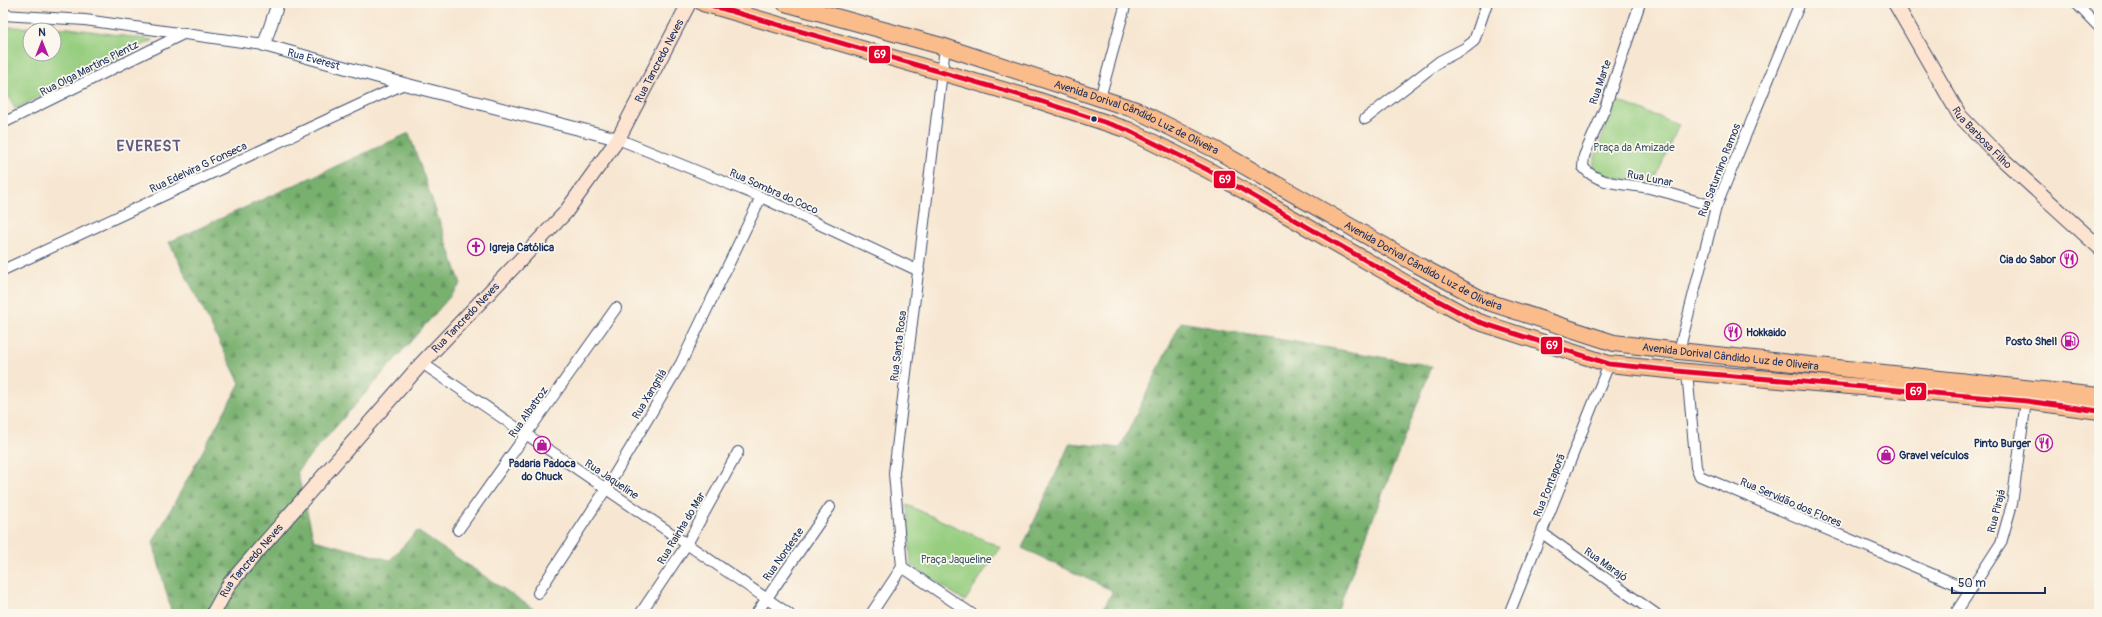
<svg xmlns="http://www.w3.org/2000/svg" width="2102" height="617" viewBox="0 0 2102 617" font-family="Pangolin,sans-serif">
<defs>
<pattern id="forest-firs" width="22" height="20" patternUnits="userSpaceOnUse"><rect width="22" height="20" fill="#78b06e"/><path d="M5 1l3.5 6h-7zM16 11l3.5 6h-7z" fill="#62905e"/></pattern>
</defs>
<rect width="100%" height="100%" fill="#fbf7ec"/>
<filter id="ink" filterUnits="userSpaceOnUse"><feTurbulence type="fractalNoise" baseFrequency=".025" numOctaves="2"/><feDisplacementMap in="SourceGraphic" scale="8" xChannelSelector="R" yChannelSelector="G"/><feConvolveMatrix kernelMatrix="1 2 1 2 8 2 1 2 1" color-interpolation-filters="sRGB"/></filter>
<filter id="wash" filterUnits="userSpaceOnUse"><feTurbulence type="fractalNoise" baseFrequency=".012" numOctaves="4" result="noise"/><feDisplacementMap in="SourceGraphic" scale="16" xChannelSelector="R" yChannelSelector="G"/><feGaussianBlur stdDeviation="0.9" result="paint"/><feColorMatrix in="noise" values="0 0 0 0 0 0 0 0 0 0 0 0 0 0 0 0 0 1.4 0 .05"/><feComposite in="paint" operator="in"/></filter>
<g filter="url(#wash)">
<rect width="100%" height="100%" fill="#f7e7d2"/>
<g fill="#96cd7f" stroke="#587e6e" fill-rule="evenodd">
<path d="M3 27 69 28 153 40 15 109 3 83ZM30 30H54V54H30Z"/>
<polygon points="1618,101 1678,124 1653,185 1590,172 1614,102"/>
<polygon points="907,505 1000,547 965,601 911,565"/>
</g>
<g fill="url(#forest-firs)" stroke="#4a7066">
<polygon points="409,133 461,284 297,471 314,540 390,560 417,531 541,614 172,614 153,542 240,383 169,242"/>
<polygon points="1181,322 1432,366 1336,614 1100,614 1113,591 1022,548 1070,443 1120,448"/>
</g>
</g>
<g filter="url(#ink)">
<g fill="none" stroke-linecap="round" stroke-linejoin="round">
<g stroke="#3c4b6f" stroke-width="12">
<g id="minor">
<path d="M1640 3 1605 108 1584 156 1583 167C1599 187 1630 183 1653 189 1674 194 1695 201 1716 207"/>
<polyline points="2076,3 2099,27"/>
<polyline points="3,15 85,20 264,45"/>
<polyline points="744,15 746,3"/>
<polyline points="1100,98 1126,3"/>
<polyline points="1365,119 1440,61 1465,48 1474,41 1487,3"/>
<polyline points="3,123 185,33"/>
<polyline points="618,139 761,197 919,271"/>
<polyline points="3,270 404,84"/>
<polyline points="1679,351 1716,207 1800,3"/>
<polyline points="422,363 789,614"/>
<polyline points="1687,372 1696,467 1700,476 1970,590"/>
<polyline points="458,530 616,308"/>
<polyline points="1542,533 1656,614"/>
<polyline points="902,567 972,614"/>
<polyline points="538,593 606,489 681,363 761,197"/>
<polyline points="640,614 687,544 738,452"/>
<polyline points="756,614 830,507"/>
<polyline points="871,614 902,567 894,473 945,47"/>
<polyline points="1509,614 1609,364"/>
<polyline points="1955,614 2001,543 2012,504 2026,401"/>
</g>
</g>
<g stroke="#3c4b6f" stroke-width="14">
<g id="tertiary">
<path id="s1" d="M278 3 264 45 404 84 618 139"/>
</g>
</g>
<g stroke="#3c4b6f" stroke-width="16">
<g id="secondary">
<path id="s2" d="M1895 3 1960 116 1998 155 2099 247"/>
<path id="s3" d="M213 614 230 583 422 363 565 213 618 139 689 3"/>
</g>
</g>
<g stroke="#3c4b6f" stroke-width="18">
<g id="primary">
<polyline points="703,3 1037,100 1128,130 1208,170 1407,284 1476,321 1609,364 1687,372 2026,401 2099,411"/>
<path id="s4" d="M785 3 945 47 1136 110 1218 151 1418 265 1485 301 1614 343 1679 351 2099 396"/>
</g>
</g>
<use href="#minor" stroke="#fff" stroke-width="10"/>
<use href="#tertiary" stroke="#fff" stroke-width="12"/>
<use href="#secondary" stroke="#fde4d0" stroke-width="14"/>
<use href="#primary" stroke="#f9bc8a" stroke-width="16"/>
<g stroke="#fbf7ec" stroke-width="8">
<polyline id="bus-1" points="703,3 1037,100 1128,130 1208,170 1407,284 1476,321 1609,364 1687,372 2026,401 2099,411"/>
</g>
<use href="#bus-1" stroke="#e4002b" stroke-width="5"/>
</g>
</g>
<defs>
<g id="church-ring" transform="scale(0.9)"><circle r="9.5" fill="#fbf7ec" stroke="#b5179e" stroke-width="1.5"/><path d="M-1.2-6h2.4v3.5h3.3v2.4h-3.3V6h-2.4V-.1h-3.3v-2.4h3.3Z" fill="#b5179e"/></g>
<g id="restaurant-ring" transform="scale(0.9)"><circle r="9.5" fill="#fbf7ec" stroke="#b5179e" stroke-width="1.5"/><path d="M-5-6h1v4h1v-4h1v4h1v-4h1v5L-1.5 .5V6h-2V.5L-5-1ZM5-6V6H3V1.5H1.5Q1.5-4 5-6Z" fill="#b5179e"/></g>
<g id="fuel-ring" transform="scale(0.9)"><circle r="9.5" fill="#fbf7ec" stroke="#b5179e" stroke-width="1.5"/><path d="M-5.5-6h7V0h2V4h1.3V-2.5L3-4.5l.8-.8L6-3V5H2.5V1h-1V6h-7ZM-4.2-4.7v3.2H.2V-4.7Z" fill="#b5179e"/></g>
<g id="shop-ring" transform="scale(0.9)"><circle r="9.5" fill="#fbf7ec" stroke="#b5179e" stroke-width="1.5"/><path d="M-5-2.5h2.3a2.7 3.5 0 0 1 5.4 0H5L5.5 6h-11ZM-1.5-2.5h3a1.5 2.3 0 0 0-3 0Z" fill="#b5179e"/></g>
</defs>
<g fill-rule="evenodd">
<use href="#church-ring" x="476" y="247"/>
<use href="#restaurant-ring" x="2069" y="259"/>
<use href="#restaurant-ring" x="1733" y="332"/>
<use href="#fuel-ring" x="2070" y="341"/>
<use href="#restaurant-ring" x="2044" y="443"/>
<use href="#shop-ring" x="542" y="445"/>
<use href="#shop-ring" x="1886" y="455"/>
</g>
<circle fill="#1b2f5e" stroke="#fbf7ec" stroke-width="1.5" cx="1094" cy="119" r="3.5"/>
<g text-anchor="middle" stroke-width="3.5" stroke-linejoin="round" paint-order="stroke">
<g font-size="11" fill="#1b2f5e" stroke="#fbf7ec">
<text dy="4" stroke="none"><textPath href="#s1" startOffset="96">Rua Everest</textPath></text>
<text dy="4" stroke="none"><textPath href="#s3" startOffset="714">Rua Tancredo Neves</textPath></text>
<text transform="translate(89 68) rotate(-27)" y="4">Rua Olga Martins Plentz</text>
<text transform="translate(1600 82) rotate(-71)" y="4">Rua Marte</text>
<text dy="4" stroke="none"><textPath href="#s4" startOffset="370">Avenida Dorival Cândido Luz de Oliveira</textPath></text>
<text dy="4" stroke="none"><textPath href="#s2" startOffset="161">Rua Barbosa Filho</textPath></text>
<text transform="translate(198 167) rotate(-25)" y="4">Rua Edelvira G Fonseca</text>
<text transform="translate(1719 170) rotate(-69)" y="4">Rua Saturnino Ramos</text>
<text transform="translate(1650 178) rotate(11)" y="4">Rua Lunar</text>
<text transform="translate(774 191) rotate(24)" y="4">Rua Sombra do Coco</text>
<text dy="4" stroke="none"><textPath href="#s4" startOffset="694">Avenida Dorival Cândido Luz de Oliveira</textPath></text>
<text dy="4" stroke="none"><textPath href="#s3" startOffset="390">Rua Tancredo Neves</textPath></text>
<text transform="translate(898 346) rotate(-83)" y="4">Rua Santa Rosa</text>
<text dy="4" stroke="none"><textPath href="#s4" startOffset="1018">Avenida Dorival Cândido Luz de Oliveira</textPath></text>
<text transform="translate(649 394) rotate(-59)" y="4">Rua Xangrilá</text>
<text transform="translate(528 412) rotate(-55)" y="4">Rua Albatroz</text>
<text transform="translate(612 479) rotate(34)" y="4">Rua Jaqueline</text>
<text transform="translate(1549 485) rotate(-68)" y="4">Rua Pontaporã</text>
<text transform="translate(1791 502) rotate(23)" y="4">Rua Servidão dos Flores</text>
<text transform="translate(1996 511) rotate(-76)" y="4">Rua Pirajá</text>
<text transform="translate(681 528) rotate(-59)" y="4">Rua Rainha do Mar</text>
<text transform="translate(783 554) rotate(-55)" y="4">Rua Nordeste</text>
<text dy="4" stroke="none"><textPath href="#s3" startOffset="66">Rua Tancredo Neves</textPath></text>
<text transform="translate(1606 564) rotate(35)" y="4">Rua Marajó</text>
</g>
<g font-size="11" fill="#3a5666" stroke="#fbf7ec">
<text x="1634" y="151">Praça da Amizade</text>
<text x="956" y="563">Praça Jaqueline</text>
</g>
<g font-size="11" font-weight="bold" fill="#1b2f5e" stroke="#fbf7ec" text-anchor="start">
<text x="489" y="251">Igreja Católica</text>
<text x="2056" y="263" text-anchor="end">Cia do Sabor</text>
<text x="1746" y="336">Hokkaido</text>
<text x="2057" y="345" text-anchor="end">Posto Shell</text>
<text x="2031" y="447" text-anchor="end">Pinto Burger</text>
<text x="1899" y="459">Gravel veículos</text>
<text x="542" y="467" text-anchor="middle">Padaria Padoca<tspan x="542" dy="13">do Chuck</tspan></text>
</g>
<g font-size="15" font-weight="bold" letter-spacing="1" fill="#605a84" stroke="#fbf7ec">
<text x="149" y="151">EVEREST</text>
</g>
</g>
<g stroke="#fbf7ec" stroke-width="1.5">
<rect x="868" y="45" width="23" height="19" rx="4" fill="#e4002b"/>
<rect x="1213" y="170" width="23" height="19" rx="4" fill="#e4002b"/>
<rect x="1540" y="336" width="23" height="19" rx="4" fill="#e4002b"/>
<rect x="1905" y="382" width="22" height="19" rx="4" fill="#e4002b"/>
</g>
<g font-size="11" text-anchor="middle" font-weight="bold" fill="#fff">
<text x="880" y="58">69</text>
<text x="1225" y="183">69</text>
<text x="1552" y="349">69</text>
<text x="1916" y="395">69</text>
</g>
<rect width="2102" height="617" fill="none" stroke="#fbf7ec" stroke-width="16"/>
<g transform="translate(42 42)"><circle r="19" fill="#fbf7ec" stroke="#a1a7b3"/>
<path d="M0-3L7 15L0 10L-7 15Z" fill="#b5179e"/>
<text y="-6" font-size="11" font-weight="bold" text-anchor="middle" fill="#1b2f5e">N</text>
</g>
<path d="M1952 587v6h93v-6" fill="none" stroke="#1b2f5e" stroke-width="2"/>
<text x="1958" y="587" font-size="12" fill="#1b2f5e" stroke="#fbf7ec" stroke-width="3" paint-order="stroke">50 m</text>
</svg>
